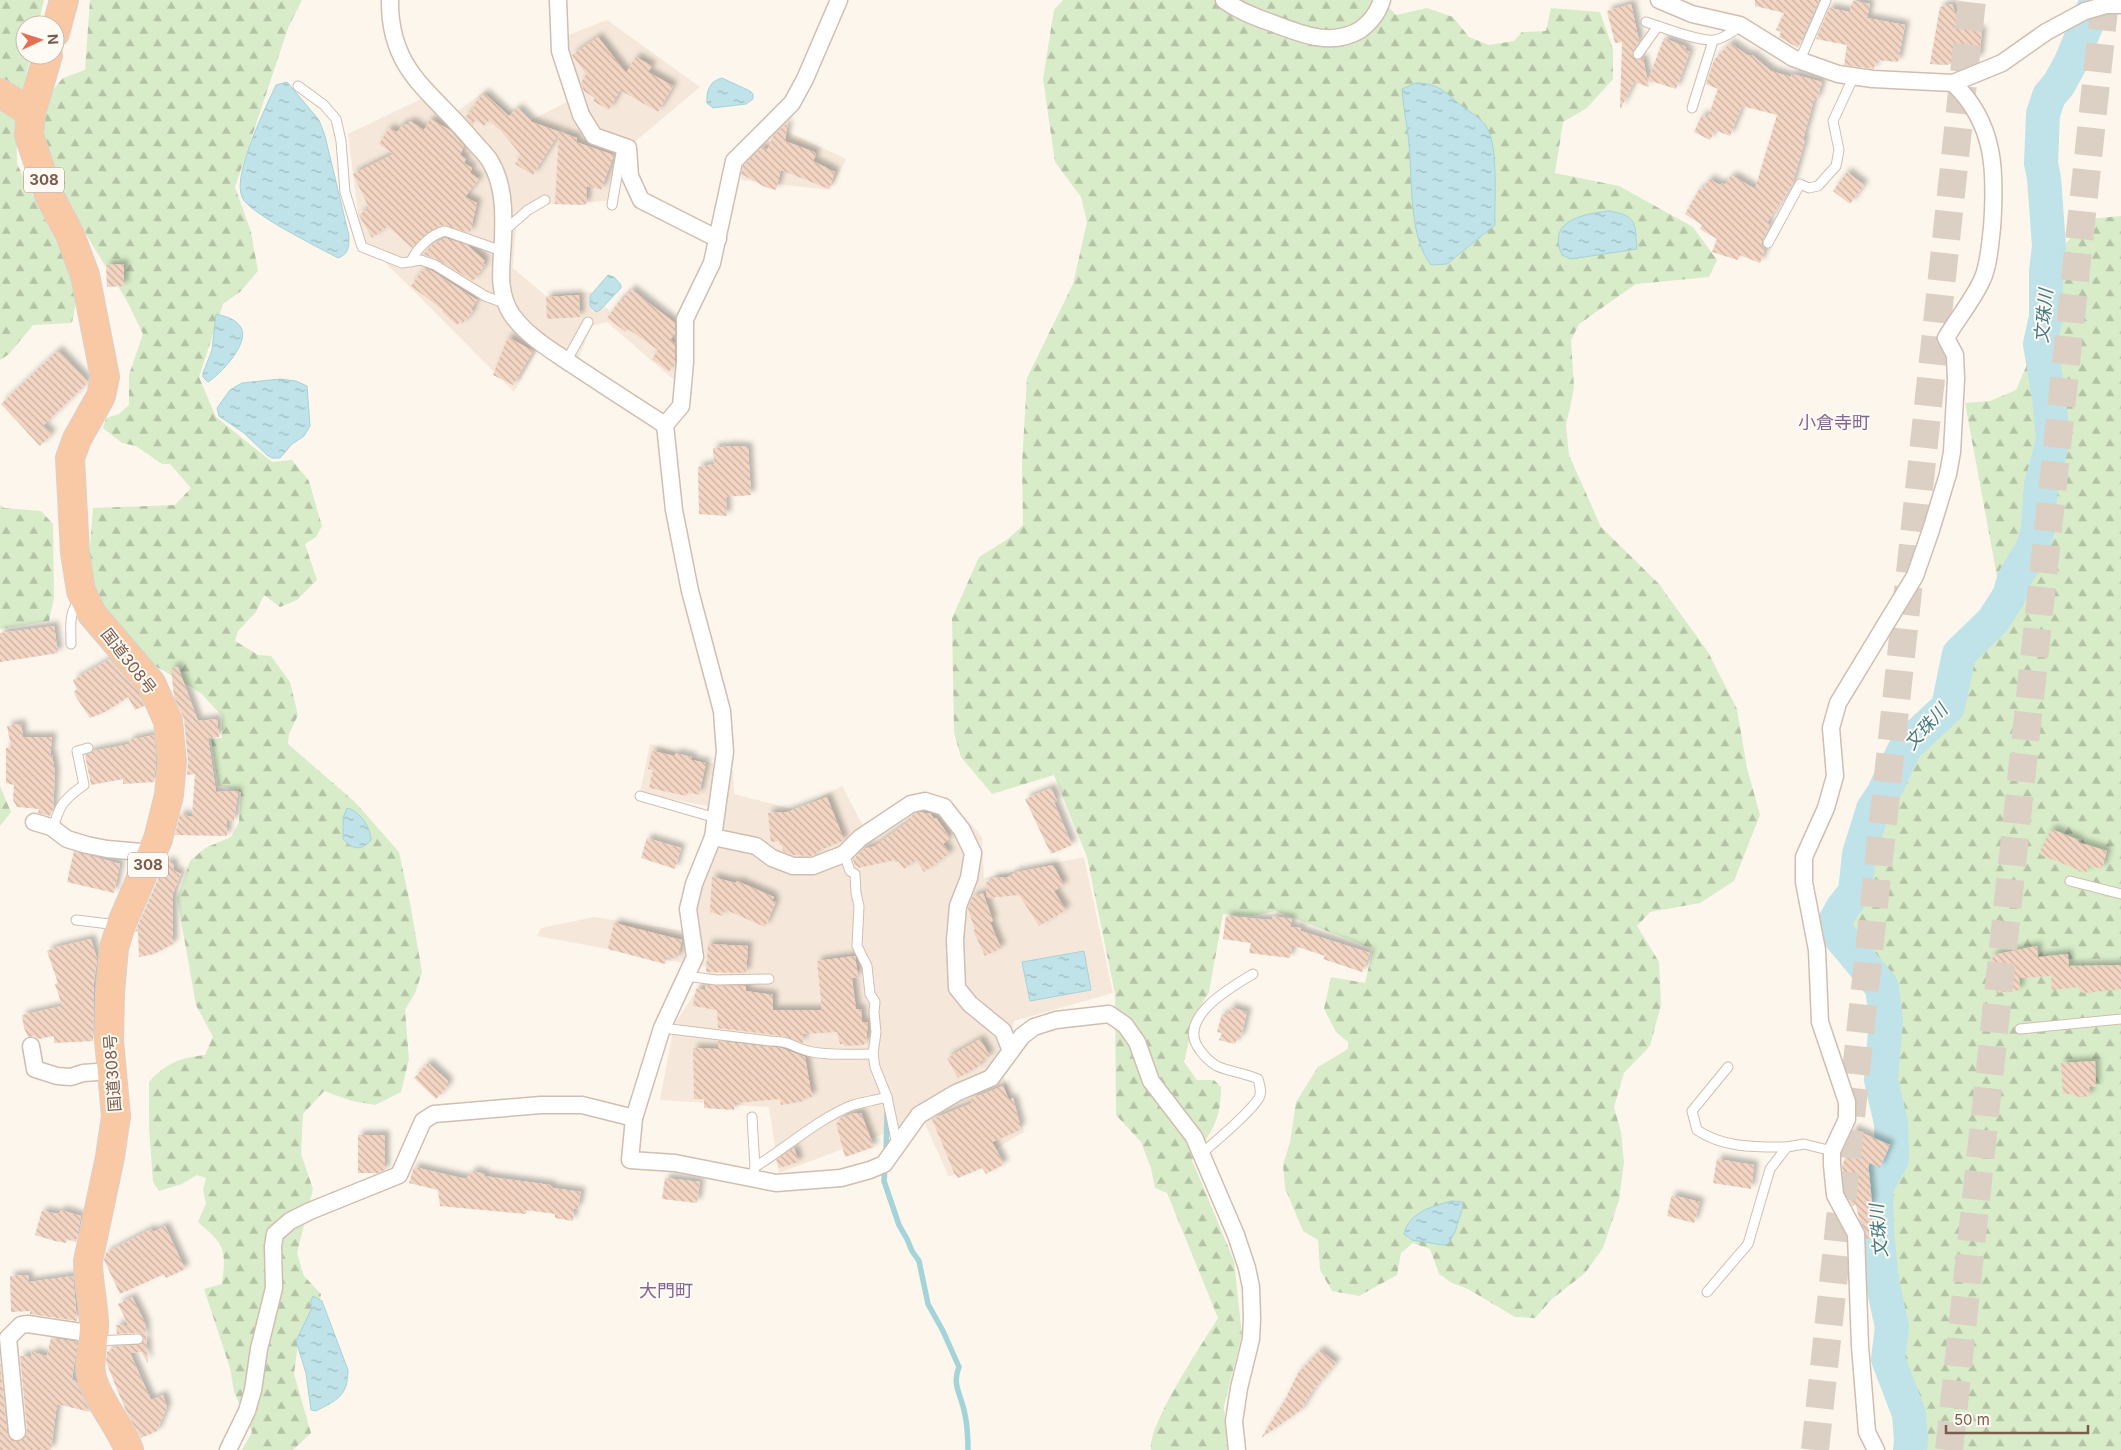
<svg xmlns="http://www.w3.org/2000/svg" width="2121" height="1450" viewBox="0 0 2121 1450" font-family="Inter,'Noto Sans JP',sans-serif">
<defs>
<pattern id="forest-firs" width="22" height="20" patternUnits="userSpaceOnUse" patternTransform="scale(1.25)"><rect width="22" height="20" fill="#d8ecc9"/><path d="M5 1l3.5 6h-7zM16 11l3.5 6h-7z" fill="#b4c2a5"/></pattern>
<pattern id="water-ripples" width="26" height="14" patternUnits="userSpaceOnUse" patternTransform="scale(1.25)"><rect width="26" height="14" fill="#bfe3e8"/><path d="M2 4q2-2 4 0t4 0M15 11q2-2 4 0t4 0" fill="none" stroke="#a0bbbe"/></pattern>
<pattern id="building-back-hatch" width="6" height="6" patternUnits="userSpaceOnUse" patternTransform="scale(1.25)"><rect width="6" height="6" fill="#f3d5c3"/><path d="M-1 5l2 2M0 0l6 6M5-1l2 2" fill="none" stroke="#cab0a1"/></pattern>
<filter id="shadow"><feDropShadow dx="4.5" dy="-4.5" stdDeviation="2.5" flood-color="#0004"/></filter>
</defs>
<rect width="100%" height="100%" fill="#fdf6ec"/>
<g fill="#f5e8da">
<polygon points="607,20 700,87 619,155 607,201 539,205 516,226 513,268 546,296 591,292 611,313 630,288 679,322 680,360 675,381 607,322 592,326 578,359 542,342 514,392 361,238 348,134 423,98 448,118 485,91 523,124 567,102 563,37"/>
<polygon points="777,127 846,159 830,190 741,180 742,161"/>
<polygon points="650,744 733,770 734,794 796,810 842,786 871,841 947,796 982,837 984,878 1084,857 1113,993 1014,1021 1004,1078 1024,1132 949,1177 923,1119 779,1173 769,1107 660,1100 674,1025 711,968 537,936 541,928 594,917 690,932 712,807 640,793"/>
</g>
<g fill="url(#forest-firs)">
<polygon points="0,0 44,0 38,25 25,25 25,55 31,55 16,118 17,164 79,287 72,323 33,325 9,354 0,360"/>
<path d="M90 0H302L288 28 235 187 251 232 258 271 241 291 223 304 199 377 216 417 272 462 292 460 309 481 322 526 316 537 305 544 317 580 297 600 280 607 264 595 256 612 238 631 235 641 258 655 271 656 290 682 298 715 289 734 288 744 355 802 399 852 410 903 422 972 415 993 405 1010 409 1059 401 1092 375 1105 352 1101 324 1091 303 1114 301 1154 313 1189 297 1253 304 1276 321 1294 314 1336 298 1343 294 1374 311 1433 293 1450H242L252 1432 234 1392 230 1368 204 1289 222 1284C226 1249 226 1246 198 1222L206 1203 203 1190 206 1178 197 1175 182 1184 159 1191 153 1182 149 1126V1082C166 1063 180 1058 205 1055L213 1037 196 1005 177 898 190 861 205 848 231 837 239 822 241 792 218 785 211 739 222 738V716L202 694 178 679 141 658 100 617 88 569 93 508 175 505 191 488 170 464H162L136 446 122 443 103 428 106 418 119 414 129 405V375L143 334 127 301 90 241 46 160 38 123 50 93 63 78 85 70Z"/>
<path d="M1063 0H1382L1396 15 1427 8 1453 17 1469 37 1489 45 1514 41 1522 32 1546 31 1551 8 1600 12 1613 49V79L1587 108 1563 122 1555 173 1619 186 1693 227 1717 260 1709 277 1636 284 1579 324 1571 340 1574 388 1566 426 1569 455 1601 527 1659 584 1708 652 1737 709 1747 768 1760 815 1734 881 1700 903 1650 912 1637 926 1659 962 1661 1005 1650 1046 1624 1073 1614 1107 1621 1132 1624 1162 1619 1200 1603 1248 1585 1273 1552 1299 1535 1318 1515 1317 1468 1289 1452 1283 1439 1274 1430 1249 1413 1243 1401 1253 1397 1275 1359 1296 1332 1291 1320 1270 1318 1240 1303 1231 1285 1188 1283 1165 1290 1142 1296 1102 1318 1067 1348 1049V1042L1336 1032 1324 1009 1331 977 1365 983 1373 949 1276 911 1252 916 1223 914 1209 992 1195 1015 1184 1062 1197 1080H1214L1221 1087C1221 1122 1211 1132 1192 1160L1234 1261 1242 1335 1224 1406 1227 1450H1151C1148 1423 1203 1343 1218 1318L1167 1193 1155 1188 1151 1168 1141 1142 1116 1115 1115 994 1087 857 1054 775 992 794 961 757 954 733 952 618 979 557 1008 539 1023 525 1022 464 1027 378 1073 284 1087 222 1081 197 1055 162 1043 79 1054 10Z"/>
<polygon points="2121,216 2121,1450 1917,1450 1919,1443 1916,1412 1892,1359 1899,1330 1882,1252 1880,1218 1882,1188 1894,1168 1895,1153 1885,1076 1889,1018 1885,986 1837,930 1859,891 1865,854 1878,812 1893,796 1908,752 1954,711 1965,657 1984,618 1998,582 1965,403 1990,401 2016,390 2035,346 2062,248 2087,219"/>
<polygon points="0,505 4,508 41,511 53,524 54,598 49,621 0,629"/>
<polygon points="0,786 11,812 0,826"/>
</g>
<g fill="url(#water-ripples)" stroke="#a5d3da">
<path d="M722 78 750 91 753 94V99L746 104 713 108 707 103C706 90 710 81 722 78Z"/>
<path d="M287 82 319 120 325 136 349 236C349 247 349 254 338 258 320 248 248 213 242 197 232 174 266 107 276 85Z"/>
<path d="M1416 83C1436 83 1445 91 1459 104 1467 110 1480 117 1486 126 1499 145 1494 200 1495 225L1447 264 1431 265C1407 235 1413 172 1408 135 1406 119 1403 105 1402 89Z"/>
<path d="M1609 211C1637 216 1635 222 1637 249L1571 259 1562 255C1546 220 1584 214 1609 211Z"/>
<polygon points="608,275 614,277 621,285 621,288 600,310 596,312 590,306 590,296"/>
<path d="M216 314C224 316 234 318 240 326 252 341 221 374 208 382L203 377V373L212 350Z"/>
<polygon points="280,379 296,381 307,386 310,426 304,436 292,444 280,458 272,458 267,455 244,433 219,416 217,408 230,390 242,383"/>
<path d="M347 808C360 811 371 828 371 840 362 851 352 850 343 839V818Z"/>
<polygon points="1084,951 1091,990 1030,1001 1022,962"/>
<path d="M1452 1201 1462 1202 1463 1206 1455 1232 1448 1244 1443 1245 1412 1240 1404 1234C1409 1212 1433 1206 1452 1201Z"/>
<path d="M313 1296 322 1301 348 1370C348 1396 337 1400 316 1411L311 1410 306 1373 296 1341 311 1310V1300Z"/>
</g>
<g fill="none" stroke-linecap="round" stroke-linejoin="round">
<g stroke="#a5d3da" stroke-width="5.5">
<polyline points="886,1153 887,1113"/>
<path d="M885 1165 884 1181 899 1225 907 1239 912 1251 919 1261 928 1304 943 1331 959 1367C952 1384 960 1393 964 1410 967 1422 968 1437 968 1450"/>
</g>
<polyline stroke="#bfe3e8" stroke-width="34" points="1910,1450 1911,1440 1909,1414 1888,1359 1892,1327 1882,1281 1877,1233 1876,1188 1892,1159 1891,1123 1881,1080 1886,1020 1882,987 1832,927 1843,907 1855,892 1859,854 1873,809 1883,794 1906,746 1948,707 1959,654 1993,621 2009,596 2014,579 2033,547 2038,529 2041,485 2053,441 2049,398 2040,344 2046,317 2046,271 2049,246 2044,178 2041,163 2043,114 2049,96 2059,84 2070,64 2097,0"/>
</g>
<g fill="url(#building-back-hatch)" filter="url(#shadow)">
<polygon points="1755,0 1819,0 1798,48 1779,37 1781,32 1776,30 1784,13 1755,6"/>
<polygon points="1854,1 1870,4 1867,18 1905,25 1898,62 1876,60 1874,69 1844,65 1847,45 1816,39 1829,8 1850,12 1852,2"/>
<polygon points="1631,4 1639,41 1633,51 1632,56 1637,60 1643,58 1649,87 1634,82 1620,110 1622,42 1615,43 1607,11"/>
<polygon points="1952,4 1961,29 1982,31 1979,59 1959,61 1958,63 1945,65 1930,64 1940,7"/>
<polygon points="598,37 626,73 636,57 652,66 648,72 673,86 658,112 620,90 609,110 593,101 595,98 584,91 581,83 586,74 572,55"/>
<polygon points="1664,38 1686,47 1685,50 1690,52 1676,89 1648,80"/>
<polygon points="1730,43 1747,55 1752,55 1771,71 1791,77 1792,74 1822,82 1817,100 1814,99 1803,140 1805,140 1792,185 1767,223 1770,225 1761,244 1765,249 1760,263 1740,255 1738,260 1712,252 1717,239 1700,229 1702,225 1685,214 1700,188 1703,189 1709,179 1720,185 1722,183 1725,185 1730,177 1732,178 1733,176 1755,189 1777,115 1742,106 1730,136 1715,130 1710,140 1694,132 1702,115 1708,117 1718,89 1706,84 1714,60"/>
<polygon points="484,93 509,116 518,108 532,122 577,138 576,142 614,155 601,190 587,186 586,204 584,205 555,204 559,133 533,175 515,164 521,155 502,132 489,120 484,126 475,119 473,126 465,117 476,106 474,104"/>
<polygon points="430,119 450,130 464,146 460,155 466,159 464,163 472,168 470,173 479,179 465,197 477,203 470,233 443,225 426,234 412,248 388,226 372,238 359,215 369,208 353,174 393,154 379,144 389,128 397,132 403,124 407,125 410,121 424,130"/>
<polygon points="788,122 785,141 814,152 816,155 813,161 835,172 829,189 781,170 776,190 765,187 741,174 743,166 762,147 767,150 774,135"/>
<polygon points="1847,172 1864,185 1850,204 1833,191"/>
<polygon points="445,238 467,245 485,261 483,263 485,265 473,281 438,260 423,254 433,244"/>
<polygon points="124,264 124,286 107,287 106,265"/>
<polygon points="424,268 432,271 477,300 471,310 473,311 462,324 460,322 457,325 442,312 443,310 411,286"/>
<polygon points="631,289 675,323 675,333 670,340 675,344 675,364 669,372 652,359 658,350 628,329 626,332 607,318 621,299 623,300"/>
<polygon points="579,295 580,317 547,319 546,297"/>
<polygon points="508,337 533,351 513,385 493,375"/>
<polygon points="58,350 88,382 43,426 52,434 40,446 1,404"/>
<polygon points="731,446 748,447 751,495 726,497 727,516 699,514 698,467 714,464 713,448"/>
<polygon points="54,626 58,653 0,662 0,633"/>
<polygon points="110,659 138,691 144,706 135,710 128,697 105,712 90,718 76,697 74,692 77,689 73,680"/>
<polygon points="178,667 198,721 217,719 219,737 208,738 216,792 238,791 234,821 227,821 227,836 175,835 180,814 192,817 195,774 187,775 188,761 184,719 174,697 171,668"/>
<polygon points="21,724 23,737 52,737 50,756 52,755 55,773 53,809 50,816 38,813 39,809 17,807 13,800 14,785 6,783 6,748 11,747 7,726"/>
<polygon points="154,735 156,762 154,782 123,784 123,779 91,785 85,755 93,751 130,744 129,740"/>
<polygon points="652,751 675,756 675,753 692,757 692,760 706,763 699,795 688,792 687,796 649,788 653,770 648,769"/>
<polygon points="1051,788 1057,801 1054,802 1072,845 1051,854 1025,799"/>
<polygon points="827,797 844,840 842,841 816,852 817,854 811,856 793,855 783,851 782,845 779,845 779,841 771,842 768,813 787,812"/>
<polygon points="923,812 925,814 930,813 934,819 936,818 949,836 948,837 949,839 943,844 950,853 924,872 916,860 904,869 898,861 896,863 894,860 858,868 858,866 855,866 853,860 863,849 875,846 909,821 908,819 914,814"/>
<polygon points="2051,829 2079,840 2078,842 2107,851 2102,869 2088,865 2086,873 2039,854"/>
<polygon points="647,838 681,848 675,869 641,858"/>
<polygon points="74,851 120,864 114,893 67,882"/>
<polygon points="166,861 174,864 173,870 181,874 173,893 173,944 154,954 139,957 138,931 135,932"/>
<polygon points="1053,865 1064,885 1054,891 1066,910 1039,926 1019,895 987,898 986,882 992,883 991,878 1008,877 1016,872"/>
<polygon points="712,877 736,883 737,881 774,897 772,901 776,902 765,927 724,909 723,916 710,912"/>
<polygon points="983,893 993,921 990,922 1001,948 985,956 973,930 975,930 968,909 972,897"/>
<polygon points="1226,916 1272,920 1272,916 1292,919 1290,927 1301,928 1301,931 1370,953 1362,972 1323,959 1325,956 1292,945 1290,958 1249,953 1251,943 1223,939"/>
<polygon points="614,923 682,940 677,959 667,957 665,964 608,949"/>
<polygon points="91,939 97,959 94,982 93,1041 54,1043 54,1036 38,1039 34,1036 28,1037 24,1028 22,1015 62,1006 55,984 58,983 47,951 56,947"/>
<polygon points="708,944 748,946 746,973 706,972"/>
<polygon points="2037,946 2038,957 2068,954 2069,966 2121,965 2121,989 2085,993 2080,992 2079,987 2052,990 2051,976 2019,978 2020,990 1997,993 1990,959 1993,958 1992,955"/>
<polygon points="855,956 858,977 852,978 856,1009 861,1009 862,1022 868,1022 866,1042 864,1042 864,1045 844,1046 844,1044 840,1044 837,1032 802,1034 803,1043 783,1036 718,1028 717,1010 693,1006 696,989 705,990 706,985 746,986 746,991 773,995 773,1010 822,1010 817,961"/>
<polygon points="1230,1007 1247,1012 1241,1038 1238,1037 1235,1044 1219,1040 1222,1033 1217,1032 1222,1014 1228,1015"/>
<polygon points="980,1039 990,1056 979,1062 981,1065 958,1078 947,1058"/>
<polygon points="718,1041 781,1048 805,1057 812,1097 803,1098 804,1101 781,1105 780,1099 735,1103 734,1110 704,1108 704,1099 694,1099 693,1048 718,1049"/>
<polygon points="2095,1061 2096,1087 2089,1087 2090,1096 2074,1097 2074,1095 2071,1094 2063,1094 2061,1063"/>
<polygon points="428,1063 448,1081 447,1083 449,1085 436,1099 414,1078"/>
<polygon points="1003,1086 1009,1100 1013,1098 1021,1128 1018,1129 1018,1131 992,1142 1004,1164 986,1174 982,1168 958,1178 956,1175 955,1175 932,1119 972,1103 970,1099"/>
<polygon points="854,1113 861,1113 874,1147 845,1157 836,1123 840,1122 839,1119"/>
<polygon points="1853,1129 1890,1145 1880,1168 1868,1162 1872,1203 1870,1204 1872,1238 1866,1239 1865,1230 1859,1218 1856,1205 1852,1206 1847,1197 1845,1176 1843,1175 1842,1166 1847,1153 1844,1150"/>
<polygon points="358,1135 385,1135 385,1170 378,1173 358,1173"/>
<polygon points="794,1148 799,1162 779,1168 776,1160"/>
<polygon points="1717,1159 1754,1165 1751,1189 1713,1183"/>
<polygon points="414,1167 466,1179 473,1171 485,1174 484,1176 550,1185 553,1188 581,1192 578,1209 574,1208 573,1221 555,1218 555,1214 526,1210 526,1214 440,1206 438,1190 409,1183"/>
<polygon points="665,1178 700,1182 697,1203 662,1199"/>
<polygon points="1672,1195 1700,1202 1694,1223 1667,1216"/>
<polygon points="61,1210 81,1216 76,1242 67,1239 66,1243 55,1241 35,1235 42,1211 59,1214"/>
<polygon points="165,1226 185,1269 166,1278 164,1274 120,1294 104,1260 106,1253 151,1229 153,1232"/>
<polygon points="28,1275 29,1282 73,1276 77,1321 30,1314 30,1311 11,1312 10,1276"/>
<polygon points="132,1297 145,1323 148,1363 141,1352 130,1353 151,1400 163,1395 167,1407 157,1431 141,1438 126,1411 106,1362 107,1352 117,1346 138,1345 144,1341 143,1336 140,1333 117,1334 116,1325 128,1325 118,1304"/>
<polygon points="51,1338 77,1342 72,1380 76,1381 90,1412 57,1404 51,1450 0,1450 0,1359 7,1433 12,1441 18,1442 26,1437 27,1431 20,1356 31,1356 32,1352 47,1356"/>
<polygon points="1320,1350 1336,1363 1313,1390 1301,1410 1261,1438 1285,1400 1298,1373"/>
</g>
<g fill="none" stroke-linecap="round" stroke-linejoin="round">
<g stroke="#dcd0c4" stroke-width="28" stroke-dasharray="28 14" stroke-linecap="butt">
<polyline points="1815,1450 1972,0"/>
<polyline points="1949,1450 2105,0"/>
</g>
<g stroke="#d1beb0" stroke-width="11">
<g id="service">
<path d="M1646 22C1662 27 1699 42 1714 40 1724 39 1733 31 1741 26"/>
<polyline points="1638,54 1658,26"/>
<polyline points="1800,60 1826,0"/>
<polyline points="298,86 324,105 336,119 341,141 345,192 362,247 402,263 421,260 435,265 485,296 507,304"/>
<polyline points="1692,108 1713,41"/>
<polyline points="612,205 622,147"/>
<polyline points="504,231 528,210 545,200"/>
<polyline points="1768,243 1800,184 1809,188 1818,186 1836,166 1839,150 1833,121 1854,76"/>
<path d="M411 262C416 249 431 234 445 231L502 251"/>
<polyline points="567,360 588,322"/>
<path d="M71 644C71 630 68 611 80 600"/>
<polyline points="640,796 716,818"/>
<path d="M53 829C59 805 64 799 84 785L77 751 88 748"/>
<polyline points="844,854 850,871 855,874 856,893 859,906 857,946 867,966 870,994 875,1002 874,1012 876,1032 873,1054 875,1067 887,1097 897,1145"/>
<polyline points="2070,881 2121,894"/>
<polyline points="76,920 118,925"/>
<polyline points="686,976 716,980 769,979"/>
<path d="M662 1028 770 1041C790 1041 791 1046 808 1051 829 1056 852 1054 873 1054"/>
<polyline points="2020,1029 2121,1019"/>
<path d="M1728 1067 1692 1111 1697 1130C1723 1148 1756 1147 1787 1147"/>
<polyline points="752,1117 755,1167"/>
<path d="M1201 1154C1217 1140 1248 1115 1259 1098 1262 1092 1260 1086 1258 1079 1245 1073 1230 1072 1217 1066 1210 1062 1204 1056 1200 1050 1175 1019 1231 987 1253 974"/>
<path d="M752 1179 755 1167C786 1148 819 1118 853 1105 864 1102 876 1100 887 1097"/>
<polyline points="1707,1292 1748,1244 1770,1169 1787,1147 1804,1144 1832,1151"/>
<polyline points="96,1341 138,1339"/>
</g>
</g>
<g stroke="#d1beb0" stroke-width="19">
<g id="minor">
<path d="M390 0C389 72 433 92 473 141 479 148 486 154 490 161 504 184 504 212 503 238 502 265 496 291 512 315 528 337 551 350 573 365 603 385 634 405 665 425"/>
<polyline points="558,0 560,51 581,115 594,136 628,148 630,176 641,200 718,239"/>
<polyline points="839,0 805,79 792,103 734,161 712,263 685,319 685,362 681,406 665,425 674,510 690,591 722,711 725,752 713,837 694,884 688,909 695,957 662,1028 634,1118 630,1160 675,1163 776,1183 841,1178 870,1170 884,1164 919,1115 956,1093 991,1078 1022,1036 1034,1027 1056,1020 1109,1014 1125,1025 1137,1042 1151,1081 1194,1137 1236,1235 1247,1268 1251,1287 1252,1319 1251,1339 1239,1388 1234,1421 1237,1450"/>
<path d="M1224 0C1239 11 1255 17 1272 23 1301 34 1331 47 1360 30 1371 22 1378 13 1382 0"/>
<polyline points="1659,0 1692,14 1740,25 1793,58 1838,74 1873,79 1953,83 2002,63 2046,32 2085,11 2106,5 2121,5"/>
<polyline points="34,822 51,827 67,839 87,845 107,849 153,853"/>
<polyline points="713,837 756,846 772,858 793,866 813,866 844,854 860,838 911,804 925,801 944,807 962,830 973,853 969,878 958,906 955,940 957,988 970,1004 1003,1031 1011,1051"/>
<polyline points="31,1046 35,1069 57,1076 71,1077 83,1073 111,1071"/>
<polyline points="17,1432 8,1338 21,1325 28,1324 94,1334"/>
<polyline points="228,1450 247,1411 253,1390 259,1349 274,1288 273,1246 275,1234 290,1221 310,1211 399,1175 423,1121 434,1114 541,1105 582,1105 634,1118"/>
<path d="M1876 1450 1867 1432 1860 1346 1856 1234 1835 1195 1832 1165V1151L1847 1119V1102L1820 1022 1817 950 1804 882V857L1826 808 1835 776 1831 728 1838 703 1915 576 1931 530 1948 474 1952 452 1956 379 1955 355 1946 338C1957 319 1973 300 1982 280 1989 265 1990 244 1992 228 1996 173 1996 124 1953 83"/>
</g>
</g>
<g stroke="#dad1cd" stroke-width="30">
<g id="trunk">
<polyline points="55,33 64,0"/>
<path d="M48 55 31 113 29 135 49 195 70 235 85 275 105 377 101 396 77 439 70 458 75 553 81 591 92 614 151 683 168 721 172 762 169 795 158 839 121 925 114 948 110 993 109 1040 116 1116 110 1157 88 1261C88 1281 93 1301 94 1322 95 1341 87 1360 92 1379 100 1405 120 1425 129 1450"/>
<polyline points="0,93 31,113"/>
</g>
</g>
<use href="#service" stroke="#fff" stroke-width="9"/>
<use href="#minor" stroke="#fff" stroke-width="16"/>
<use href="#trunk" stroke="#f9c8a4" stroke-width="28"/>
</g>
<g text-anchor="middle" stroke-width="4" stroke-linejoin="round" paint-order="stroke">
<g fill="#fffaf3" stroke="#a28b7f" stroke-width="1">
<rect x="24" y="167.5" width="40" height="25" rx="4"/>
<rect x="128" y="852.5" width="40" height="25" rx="4"/>
</g>
<g font-size="15" font-weight="bold" fill="#7a5c4d">
<text x="44" y="185">308</text>
<text x="148" y="870">308</text>
</g>
<g font-size="16" fill="#7a5c4d" stroke="#fffaf3">
<text transform="translate(129 661) rotate(52)" y="6">国道308号</text>
<text transform="translate(112 1073) rotate(-94)" y="6">国道308号</text>
</g>
<g font-size="18" font-style="italic" fill="#437c86" stroke="#fffaf3">
<text transform="translate(2044 316) rotate(-85)" y="6">文珠川</text>
<text transform="translate(1926 727) rotate(-48)" y="6">文珠川</text>
<text transform="translate(1879 1231) rotate(-95)" y="6">文珠川</text>
</g>
<g font-size="18" fill="#846695" stroke="#fffaf3">
<text x="1834" y="429">小倉寺町</text>
<text x="666" y="1297">大門町</text>
</g>
</g>
<g transform="translate(40 40) rotate(86)"><circle r="24" fill="#fffaf3" stroke="#cabbb1"/>
<path d="M0-4L9 19L0 12L-9 19Z" fill="#e76f51"/>
<text y="-8" font-size="14" font-weight="bold" text-anchor="middle" fill="#7a5c4d">N</text>
</g>
<path d="M1946 1425v8h142v-8" fill="none" stroke="#7a5c4d" stroke-width="2.5"/>
<text x="1954" y="1425" font-size="15" fill="#7a5c4d" stroke="#fffaf3" stroke-width="4" paint-order="stroke">50 m</text>
</svg>
